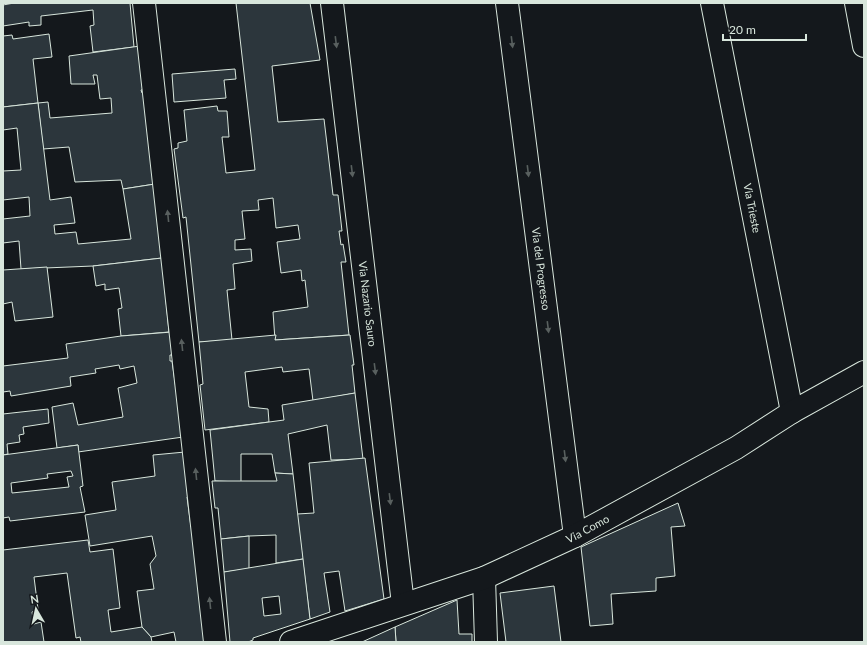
<svg xmlns="http://www.w3.org/2000/svg" width="867" height="645" viewBox="0 0 867 645" font-family="Lato,sans-serif">
<rect width="100%" height="100%" fill="#14181c"/>
<g fill="#2c363c" stroke="#d8e6dc" fill-rule="evenodd">
<polygon points="14,3 130,3 134,47 93,52 90,26 94,25 93,10 41,16 41,25 29,26 29,22 3,26 3,5"/>
<polygon points="236,3 310,3 320,60 272,66 278,122 324,119 333,195 338,195 342,231 339,231 341,245 343,244 346,262 341,262 349,335 275,340 273,312 308,307 305,280 302,281 301,270 281,273 277,242 300,239 298,225 276,228 273,198 258,200 259,210 242,211 245,239 235,240 235,250 251,249 252,261 233,264 235,289 227,290 232,340 199,342 186,217 183,218 174,149 178,148 178,143 187,141 184,110 217,106 218,111 227,111 229,137 222,137 226,173 255,170"/>
<polygon points="49,34 52,57 33,59 38,103 3,107 3,36 12,35 13,39"/>
<polygon points="140,46 145,89 141,90 142,93 146,93 155,184 123,189 121,180 75,182 69,147 43,149 38,103 48,102 50,118 112,113 111,98 100,99 97,75 93,75 95,84 71,84 69,56"/>
<polygon points="235,69 236,79 224,80 226,98 174,102 172,74"/>
<polygon points="38,103 50,200 71,197 75,223 54,225 55,234 76,232 78,244 131,239 123,189 155,184 162,258 93,266 21,269 19,241 3,243 3,219 30,216 29,197 3,200 3,171 21,170 17,128 3,130 3,107"/>
<polygon points="162,258 169,332 121,336 118,309 122,308 119,288 105,290 105,284 96,286 93,266"/>
<polygon points="47,267 53,317 15,321 12,302 3,304 3,270"/>
<polygon points="172,332 174,355 170,355 170,361 172,361 183,437 78,452 78,445 57,448 52,407 73,403 78,425 123,417 118,388 137,383 134,366 120,369 119,365 95,369 96,373 70,377 71,386 11,396 10,391 3,392 3,366 68,358 66,344 121,336"/>
<polygon points="276,335 275,340 350,335 354,365 352,365 355,393 313,401 309,369 283,372 282,367 245,372 249,407 268,409 269,422 205,430 200,385 203,384 199,342"/>
<polygon points="355,393 363,459 331,460 327,425 288,434 293,474 275,473 272,454 241,454 241,482 215,481 210,430 284,420 282,405"/>
<polygon points="48,409 49,423 23,427 24,434 19,435 20,442 7,444 8,454 3,455 3,414"/>
<path d="M78 445 83 486 80 487 85 512 10 521 9 517 3 518V455ZM71 471 73 476 67 477 69 487 12 493 11 483 48 478 47 474Z"/>
<polygon points="185,452 191,496 187,497 191,527 194,526 206,642 176,642 174,632 151,637 142,627 137,591 154,589 150,564 156,556 152,536 90,546 85,515 116,510 112,482 155,476 153,455"/>
<polygon points="365,458 384,599 345,611 339,571 324,573 330,612 310,619 297,514 314,513 309,463"/>
<polygon points="275,473 293,474 303,559 276,563 276,535 249,536 221,539 218,508 215,508 212,481 277,481"/>
<polygon points="678,503 685,526 671,527 675,576 656,578 656,591 611,594 613,624 590,626 581,547"/>
<polygon points="249,536 249,569 224,572 221,539"/>
<polygon points="88,540 90,552 113,549 120,608 108,610 111,632 142,627 151,637 152,642 81,642 80,637 76,638 67,573 34,577 38,609 32,612 34,624 41,622 44,642 3,642 3,550"/>
<path d="M303 559 310 619 253 638V640L248 642H230L224 572ZM279 596 281 614 264 616 262 598Z"/>
<polygon points="554,586 561,642 506,642 500,593"/>
<polygon points="457,600 459,634 472,634 472,642 396,642 395,627"/>
<polygon points="395,627 396,642 362,642"/>
</g>
<g fill="none" stroke-linecap="round" stroke-linejoin="round">
<g stroke="#d8e6dc" stroke-width="24">
<g id="minor">
<polyline points="144,3 215,642"/>
<path id="s1" d="M332 3 403 604"/>
<path id="s2" d="M507 3 575 536"/>
<path id="s3" d="M712 3 792 412"/>
<polyline points="856,3 864,46"/>
<polyline points="484,578 486,642"/>
<path id="s4" d="M291 642 484 578 575 536 736 448 792 412 864 372"/>
</g>
</g>
<use href="#minor" stroke="#14181c" stroke-width="22"/>
</g>
<defs><path id="oneway-solid" d="M-6-.8H1V-3.2L6.5 0L1 3.2V.8H-6Z"/></defs>
<g fill="#59605f">
<use href="#oneway-solid" transform="translate(336 42) rotate(83)"/>
<use href="#oneway-solid" transform="translate(512 42) rotate(83)"/>
<use href="#oneway-solid" transform="translate(352 171) rotate(83)"/>
<use href="#oneway-solid" transform="translate(528 171) rotate(83)"/>
<use href="#oneway-solid" transform="translate(168 216) rotate(-96)"/>
<use href="#oneway-solid" transform="translate(548 327) rotate(83)"/>
<use href="#oneway-solid" transform="translate(182 345) rotate(-96)"/>
<use href="#oneway-solid" transform="translate(375 369) rotate(83)"/>
<use href="#oneway-solid" transform="translate(565 456) rotate(83)"/>
<use href="#oneway-solid" transform="translate(196 474) rotate(-96)"/>
<use href="#oneway-solid" transform="translate(390 499) rotate(83)"/>
<use href="#oneway-solid" transform="translate(210 603) rotate(-96)"/>
</g>
<g text-anchor="middle" stroke-width="3" stroke-linejoin="round" paint-order="stroke">
<g font-size="11" fill="#d8e6dc" stroke="#14181c">
<text dy="4" stroke="none"><textPath href="#s3" startOffset="209">Via Trieste</textPath></text>
<text dy="4" stroke="none"><textPath href="#s2" startOffset="268">Via del Progresso</textPath></text>
<text dy="4" stroke="none"><textPath href="#s1" startOffset="303">Via Nazario Sauro</textPath></text>
<text dy="4" stroke="none"><textPath href="#s4" startOffset="318">Via Como</textPath></text>
</g>
</g>
<rect width="867" height="645" fill="none" stroke="#d8e6dc" stroke-width="8"/>
<g transform="translate(36 609) rotate(351)" stroke="#14181c" stroke-width="3" paint-order="stroke">
<path d="M0-3L7 15L0 10L-7 15Z" fill="#d8e6dc"/>
<text y="-6" font-size="11" font-weight="bold" text-anchor="middle" fill="#d8e6dc">N</text>
</g>
<path d="M723 34v6h83v-6" fill="none" stroke="#d8e6dc" stroke-width="2"/>
<text x="729" y="34" font-size="12" fill="#d8e6dc" stroke="#14181c" stroke-width="3" paint-order="stroke">20 m</text>
</svg>
